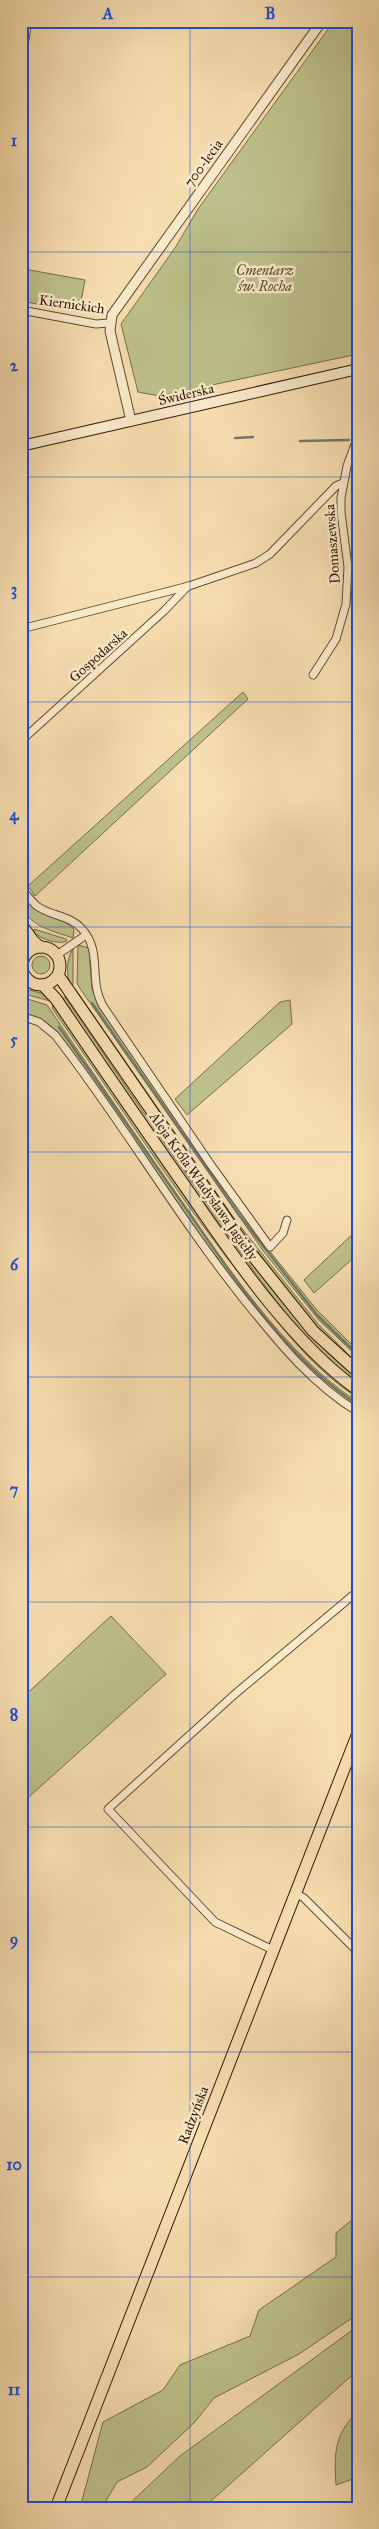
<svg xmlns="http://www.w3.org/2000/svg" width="379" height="2529" viewBox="0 0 379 2529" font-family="'IM FELL Great Primer',serif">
<rect width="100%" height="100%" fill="#f7deb0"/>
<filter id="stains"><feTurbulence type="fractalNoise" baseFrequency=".004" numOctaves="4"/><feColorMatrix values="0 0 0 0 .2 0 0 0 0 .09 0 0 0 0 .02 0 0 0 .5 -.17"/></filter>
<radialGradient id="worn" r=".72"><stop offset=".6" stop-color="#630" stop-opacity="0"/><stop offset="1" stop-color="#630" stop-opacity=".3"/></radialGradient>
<g fill="#bdc18b" stroke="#786c48">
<polygon points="334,21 358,21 358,354 160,396 138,392 121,324 175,248 198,209"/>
<polygon points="24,269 85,280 79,312 21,301"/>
<polygon points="243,692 248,699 35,896 28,886"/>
<path d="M21 895C36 913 58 914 74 929L73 938C50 930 21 925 21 895Z"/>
<path d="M34 929 66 939 67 941C59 945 40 939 34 932Z"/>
<polygon points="78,945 89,948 92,989 100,1009 264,1244 317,1310 358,1351 358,1357 319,1320 264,1252 79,987 77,983"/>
<path d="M73 949V985L71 987C66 975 66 959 73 949Z"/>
<circle cx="41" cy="965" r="9"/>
<polygon points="21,988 41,993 50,1001 21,993"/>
<polygon points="76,990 236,1221 318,1324 358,1364 317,1326 245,1236 75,991"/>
<path d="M21 997 47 1005C90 1069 134 1132 177 1195 226 1265 285 1355 358 1402V1409C309 1374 276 1334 239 1287 175 1205 121 1115 58 1032L43 1020 21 1011Z"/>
<path d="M65 997C124 1083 181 1170 243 1252 278 1298 312 1344 358 1379V1382C307 1347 270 1293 234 1244 175 1164 119 1081 62 999Z"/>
<polygon points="290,1000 292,1024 187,1115 175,1099 280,1002"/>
<path d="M53 1005 198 1216 309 1356 358 1398C315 1371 284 1330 252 1290 180 1200 118 1102 52 1008Z"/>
<polygon points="358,1229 358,1254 314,1293 304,1280"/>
<polygon points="111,1616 166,1674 21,1804 21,1699"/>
<polygon points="358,2215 358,2314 299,2354 214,2398 194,2423 147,2467 117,2482 102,2508 80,2508 103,2422 163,2390 180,2365 250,2336 259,2310 336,2257 336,2233"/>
<polygon points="358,2326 358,2370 203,2508 125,2508 180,2456"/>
<path d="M358 2411V2477L336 2485C334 2453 334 2435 358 2411Z"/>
</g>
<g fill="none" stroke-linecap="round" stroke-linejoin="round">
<g stroke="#73796c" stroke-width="2.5">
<polyline points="235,438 253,437"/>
<polyline points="300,441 349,440"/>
<polyline points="21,901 23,904"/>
<polyline points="92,1003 239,1215 318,1316 358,1355"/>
<path d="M59 1027C101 1088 144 1149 187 1210 235 1279 285 1357 358 1405"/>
</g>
<g stroke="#63492f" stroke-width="9">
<g id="minor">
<polyline points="307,21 321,24"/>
<polyline points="21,64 28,21"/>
<polyline points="21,310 96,324 109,323"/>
<polyline points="21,629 189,586 256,563 270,554 336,486 343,483"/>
<polyline points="313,675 336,639 346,604 348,567 341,512 341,498 347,466 358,436"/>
<polyline points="21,741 164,611 188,586"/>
<path d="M21 888C26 894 31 901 37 906 50 916 70 915 82 929 103 952 88 980 103 1006L211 1165 270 1247 283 1233 287 1220"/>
<polyline points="57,955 86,935"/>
<polyline points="21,979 26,976"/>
<path d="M21 1016 39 1022 55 1035C122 1121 177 1216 245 1301 279 1343 311 1383 358 1412"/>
<polyline points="295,1893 304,1898 358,1952"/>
<polyline points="273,1950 215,1922 108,1809 235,1694 358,1591"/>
</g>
</g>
<g stroke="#63492f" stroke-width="11">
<polyline id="tertiary" points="131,421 110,331 112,315 322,21"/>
</g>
<g stroke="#321704" stroke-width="12">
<polyline id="secondary" points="21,446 358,369"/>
</g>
<g stroke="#321704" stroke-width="13">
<g id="primary">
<polyline points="21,924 33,941 40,947"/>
<circle cx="41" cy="966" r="19"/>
<polyline points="58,975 245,1246 313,1331 358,1372"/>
<path d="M43 985 56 999C100 1064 144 1128 189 1192 234 1258 293 1344 358 1390"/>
<polyline points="56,2508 358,1733"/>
</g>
</g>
<use href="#minor" stroke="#faeacc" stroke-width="7"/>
<use href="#tertiary" stroke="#faeacc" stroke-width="9"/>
<use href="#secondary" stroke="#faeacc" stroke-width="10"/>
<use href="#primary" stroke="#f7deb0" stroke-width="11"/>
</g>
<path fill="none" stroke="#1d4ed8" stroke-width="1" stroke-opacity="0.55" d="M190 21V2508M21 252H358M21 477H358M21 702H358M21 927H358M21 1152H358M21 1377H358M21 1602H358M21 1827H358M21 2052H358M21 2277H358"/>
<g text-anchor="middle" stroke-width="5" stroke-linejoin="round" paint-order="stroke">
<g font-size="14" fill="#321704" stroke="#faeacc">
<text transform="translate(203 163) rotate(-54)" y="5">700-lecia</text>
<text transform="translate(72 304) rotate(8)" y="5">Kiernickich</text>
<text transform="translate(186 394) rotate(-13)" y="5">Świderska</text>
<text transform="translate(332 544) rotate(-94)" y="5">Domaszewska</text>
<text transform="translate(98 655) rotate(-42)" y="5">Gospodarska</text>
<text transform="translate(204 1186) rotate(55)" y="5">Aleja Króla Władysława Jagiełły</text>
<text transform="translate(193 2115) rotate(-69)" y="5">Radzyńska</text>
</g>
<g font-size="14" font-style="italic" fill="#5c4a2c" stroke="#faeacc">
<text x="265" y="275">Cmentarz<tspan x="265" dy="16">św. Rocha</tspan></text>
</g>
</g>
<rect width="379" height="2529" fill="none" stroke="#f7deb0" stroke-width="55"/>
<rect x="28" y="28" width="324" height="2474" fill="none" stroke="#1d4ed8" stroke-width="2"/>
<g font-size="16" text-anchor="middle" font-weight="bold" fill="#1d4ed8">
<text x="108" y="19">A</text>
<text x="270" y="19">B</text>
<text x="14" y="146">1</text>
<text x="14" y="371">2</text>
<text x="14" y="595">3</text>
<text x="14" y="820">4</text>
<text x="14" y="1045">5</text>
<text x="14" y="1270">6</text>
<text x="14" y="1495">7</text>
<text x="14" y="1720">8</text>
<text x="14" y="1945">9</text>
<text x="14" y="2170">10</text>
<text x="14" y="2395">11</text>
</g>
<rect width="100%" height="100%" filter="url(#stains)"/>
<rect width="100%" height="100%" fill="url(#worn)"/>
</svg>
